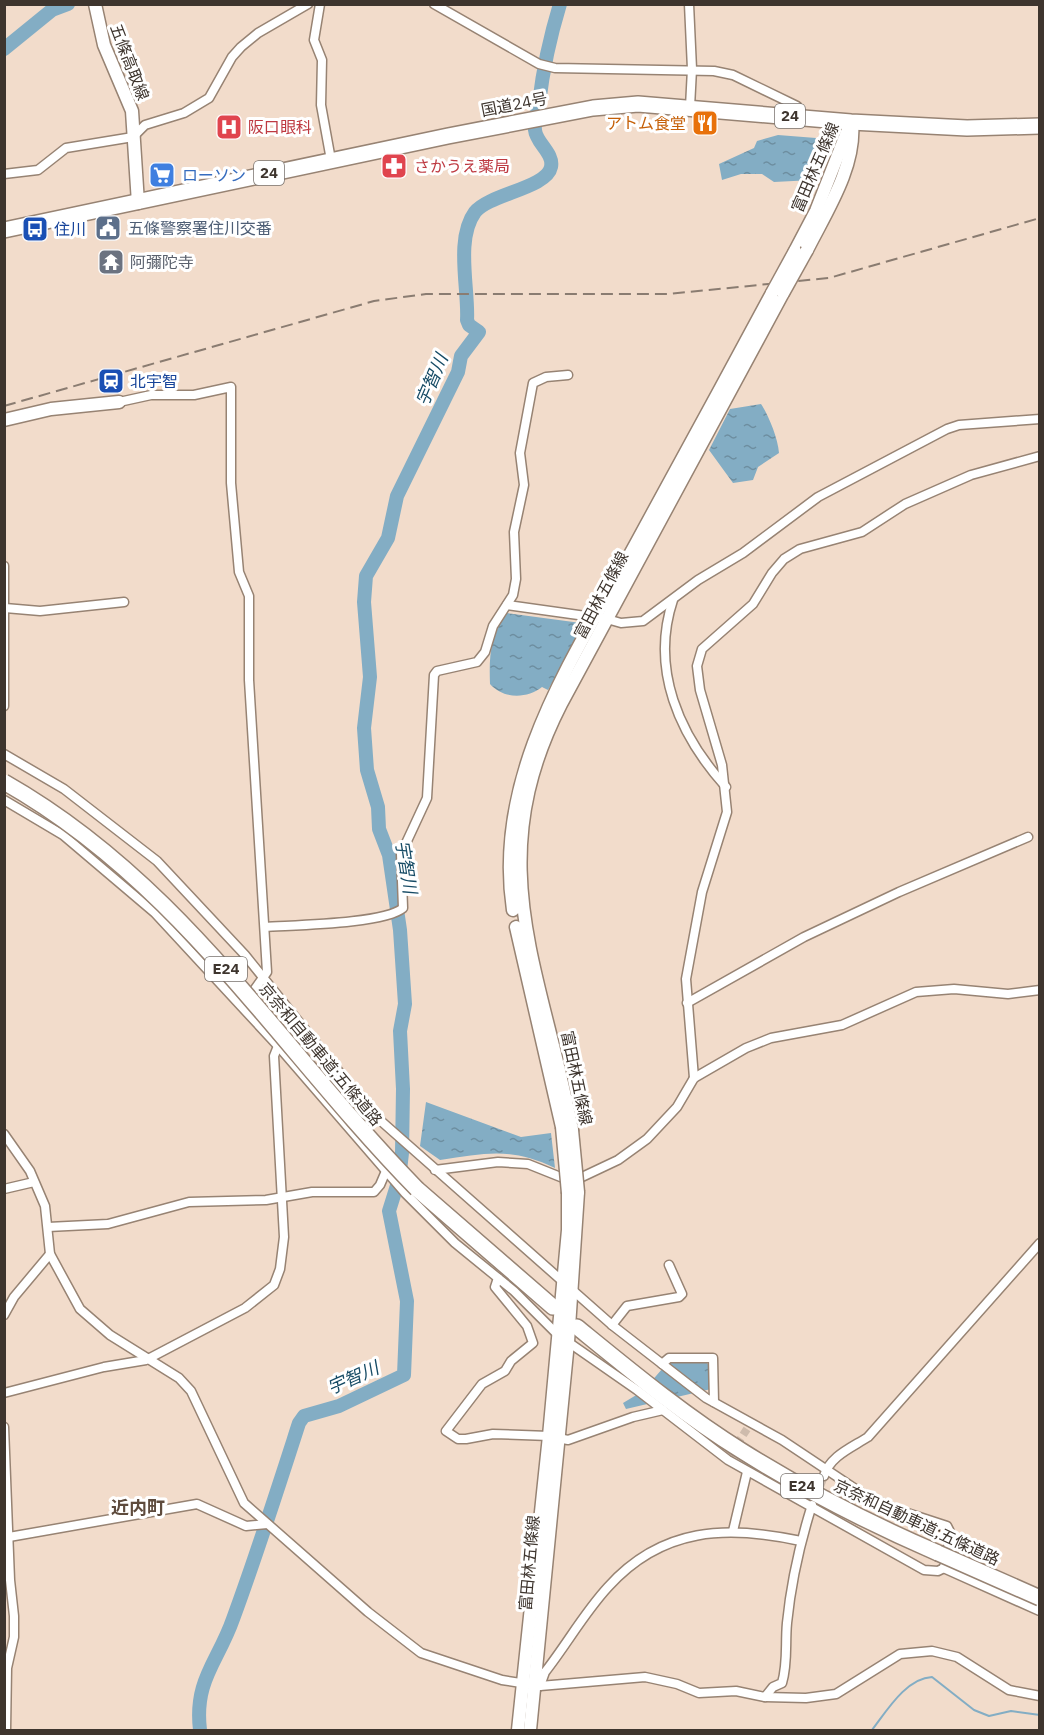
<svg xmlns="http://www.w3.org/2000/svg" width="1044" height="1735" viewBox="0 0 1044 1735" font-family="'IBM Plex Sans','Noto Sans JP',sans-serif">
<defs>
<pattern id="water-ripples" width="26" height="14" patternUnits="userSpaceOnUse" patternTransform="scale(1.5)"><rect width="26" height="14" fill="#83adc4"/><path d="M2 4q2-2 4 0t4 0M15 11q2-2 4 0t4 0" fill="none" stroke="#6d8ea0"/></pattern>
</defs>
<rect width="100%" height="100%" fill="#f2dccb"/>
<g fill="url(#water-ripples)">
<polygon points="778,135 816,138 822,148 813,180 774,182 762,174 741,174 722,180 719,164 754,148 757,141"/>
<path d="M761 404C769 416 778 439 779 453L758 467 753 480 733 483 709 450 730 409Z"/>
<path d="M507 613 581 623 583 628 548 690 542 687C527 699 503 699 490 684 489 657 490 635 507 613Z"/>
<path d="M426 1102 521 1137 551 1133 555 1168C511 1147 487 1153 440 1160L420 1146Z"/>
<polygon points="669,1361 705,1361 710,1366 711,1389 626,1409 623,1403 643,1391"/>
</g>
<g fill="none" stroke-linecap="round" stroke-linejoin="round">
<path stroke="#83adc4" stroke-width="2" d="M872 1730C886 1712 906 1678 932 1677L974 1710 989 1716 1011 1711 1040 1715"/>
<g stroke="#83adc4" stroke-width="14">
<polyline points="4,49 52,10 68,4"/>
<path d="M200 1730C194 1680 218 1662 233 1619 257 1554 278 1488 299 1423L304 1416 339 1406 404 1375 407 1301 389 1211 399 1179 402 1153 403 1089 400 1031 405 1004 400 930 389 855 379 829 378 807 367 770 364 728 370 677 364 602 366 576 388 538 397 496 458 372 461 356 479 332 469 325 467 320C469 290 455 239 475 212 489 194 547 188 551 167 554 153 536 143 535 130 534 122 538 111 539 103 543 69 550 37 560 4"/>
</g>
<g stroke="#cebbac" stroke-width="8" stroke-dasharray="8 4" stroke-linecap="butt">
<polyline points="730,1455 747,1429"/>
<polyline points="816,1497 824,1476"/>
</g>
<g stroke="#978373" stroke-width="11">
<g id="street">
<polyline points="320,4 314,40 322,60 321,105 331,160"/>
<polyline points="434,4 539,64 555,68 714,71 733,75 797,106 799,117"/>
<polyline points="689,4 692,69 690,107"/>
<polyline points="4,174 38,170 66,148 133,137 145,125 184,113 209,98 232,57 241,47 258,33 308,4"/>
<polyline points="119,402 151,395 194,395 231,387 231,483 239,572 249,596 249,680 267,972 247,1000"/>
<polyline points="4,566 4,706"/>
<path d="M673 600C650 669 679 735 726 787"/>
<polyline points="507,605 607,619 621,623 643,621 698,580 743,553 818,497 947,429 959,425 1040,419"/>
<polyline points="5,608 40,611 124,602"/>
<polyline points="4,754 64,789 157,861 245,955 373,1114 612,1325 706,1398 782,1440 863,1494 895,1509 947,1526 950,1532 946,1567 938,1571 924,1570 728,1460 637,1390 558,1335 514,1291 455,1243 405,1193 278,1046 155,913 63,835 4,800"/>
<path d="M265 927C293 925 384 924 403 908L401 854 427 798 434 675 437 671 477 662 485 652 493 626 513 595 516 579 514 532 524 485 520 453 533 383 546 377 568 375"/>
<polyline points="687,1003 804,937 899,892 1028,837"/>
<polyline points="694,1078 686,979 702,892 727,812 722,765 700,690 697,666 702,649 753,604 772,573 784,559 800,549 862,532 905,504 971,475 1040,456"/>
<polyline points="4,1134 30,1171 45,1206 50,1254 80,1309 110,1335 179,1378 191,1391 244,1503 368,1612 421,1653 502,1680 540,1686 645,1677 677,1684 699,1693 736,1691 765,1697 806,1698 836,1694 900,1654 932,1651 957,1657 1009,1690 1040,1696"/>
<polyline points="435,1170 498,1162 528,1164 563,1178 582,1177 618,1160 647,1139 677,1107 694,1078 746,1048 771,1038 842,1025 916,992 954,989 1008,994 1040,990"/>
<polyline points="4,1189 34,1182"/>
<polyline points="48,1227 108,1224 189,1202 266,1200 312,1192 374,1192 380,1185 386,1171"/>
<polyline points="498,1278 495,1287 527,1326 533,1343 511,1361 505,1371 482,1384 446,1431 458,1439 466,1439 493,1434 549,1436 568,1440 633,1417 663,1410"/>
<polyline points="4,1315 14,1297 50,1254"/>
<polyline points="612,1325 627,1306 679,1297 682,1294 669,1265"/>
<polyline points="662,1364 669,1358 713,1358 714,1402"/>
<polyline points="4,1393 104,1367 146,1360 245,1308 274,1285 280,1269 284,1237 274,1056 278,1046 301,1025"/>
<polyline points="4,1427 10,1580 14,1616 14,1637 7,1668 6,1730"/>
<path d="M824 1476C830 1456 851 1448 868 1437L1040 1243"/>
<polyline points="733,1531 747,1472"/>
<polyline points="9,1537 197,1504 246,1526 267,1524"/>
<path d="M540 1686 545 1672C567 1644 584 1613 608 1587 662 1527 727 1525 801 1541"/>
<path d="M765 1697 773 1687 782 1683C788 1663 785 1644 787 1623 791 1583 800 1543 812 1505"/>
</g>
</g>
<g stroke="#978373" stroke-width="15">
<g id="secondary">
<polyline points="95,4 104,45 132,111 138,203"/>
<path d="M807 250C826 212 856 167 852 123"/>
<polyline points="795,251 816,211 851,122"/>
<polyline points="4,420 51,409 119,402"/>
<path d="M513 910C492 772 577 653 639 538 684 456 728 375 772 293"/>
<polyline points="516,927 562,1127"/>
<path d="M572 1130C542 969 479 864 561 704L783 293"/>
<polyline points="946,1567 1040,1609"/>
<polyline points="518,1730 549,1436 568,1230 568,1193"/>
<polyline points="530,1730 568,1342 578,1192"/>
</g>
</g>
<g stroke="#978373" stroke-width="18">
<g id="highway">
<polyline points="4,230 448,136 593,108 638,104 851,122 967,128 1040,126"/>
<polyline points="417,1189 553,1307"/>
<path d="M577 1327C631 1371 684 1415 742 1451 804 1490 871 1524 938 1553"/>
</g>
</g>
<use href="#street" stroke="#fff" stroke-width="8"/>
<use href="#secondary" stroke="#fff" stroke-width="12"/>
<use href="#highway" stroke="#fff" stroke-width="15"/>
<polyline stroke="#8a7c71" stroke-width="2" stroke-dasharray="12 6" stroke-linecap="butt" points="4,406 374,301 426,294 668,294 829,278 1040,218"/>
<g stroke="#978373" stroke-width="15" stroke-linecap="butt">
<g id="secondary-bridge">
<polyline points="772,293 795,251"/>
<polyline points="783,293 807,250"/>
<polyline points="562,1127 568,1193"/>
<polyline points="572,1130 578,1192"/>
</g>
</g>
<g stroke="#978373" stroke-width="18" stroke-linecap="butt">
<g id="highway-bridge">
<path d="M4 782C182 883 278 1047 417 1189"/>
<polyline points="938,1553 1040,1598"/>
</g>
</g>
<use href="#secondary-bridge" stroke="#fff" stroke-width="12"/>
<use href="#highway-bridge" stroke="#fff" stroke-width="15"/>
</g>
<defs>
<g id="restaurant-square" transform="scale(1.35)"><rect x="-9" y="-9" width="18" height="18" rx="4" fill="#e8710a" stroke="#fff"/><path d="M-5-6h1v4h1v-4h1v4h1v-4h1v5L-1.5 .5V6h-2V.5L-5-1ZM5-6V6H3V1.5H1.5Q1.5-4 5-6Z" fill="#fff"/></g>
<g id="hospital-square" transform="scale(1.35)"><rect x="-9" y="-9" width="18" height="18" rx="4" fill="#e0444e" stroke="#fff"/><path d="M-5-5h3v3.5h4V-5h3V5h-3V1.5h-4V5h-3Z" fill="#fff"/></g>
<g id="pharmacy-square" transform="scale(1.35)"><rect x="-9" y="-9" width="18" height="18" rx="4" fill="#e0444e" stroke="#fff"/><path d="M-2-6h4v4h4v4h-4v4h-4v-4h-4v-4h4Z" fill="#fff"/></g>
<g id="supermarket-square" transform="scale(1.35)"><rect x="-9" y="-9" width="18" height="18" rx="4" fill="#3f7fe0" stroke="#fff"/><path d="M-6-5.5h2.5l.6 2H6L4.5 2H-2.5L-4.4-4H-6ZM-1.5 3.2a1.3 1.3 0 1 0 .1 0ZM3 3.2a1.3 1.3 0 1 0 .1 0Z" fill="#fff"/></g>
<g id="civic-square" transform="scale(1.35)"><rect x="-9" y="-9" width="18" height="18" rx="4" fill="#5c6f8a" stroke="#fff"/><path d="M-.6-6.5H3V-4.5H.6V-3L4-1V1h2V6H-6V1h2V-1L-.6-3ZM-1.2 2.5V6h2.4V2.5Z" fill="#fff"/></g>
<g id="bus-square" transform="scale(1.35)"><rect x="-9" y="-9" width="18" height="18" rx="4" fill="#1a4fb4" stroke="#fff"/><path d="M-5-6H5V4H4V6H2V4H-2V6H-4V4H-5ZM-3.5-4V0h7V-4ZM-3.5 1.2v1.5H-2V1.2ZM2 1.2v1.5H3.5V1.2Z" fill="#fff"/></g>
<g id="temple-square" transform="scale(1.35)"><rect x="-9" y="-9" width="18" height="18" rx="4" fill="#6b7280" stroke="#fff"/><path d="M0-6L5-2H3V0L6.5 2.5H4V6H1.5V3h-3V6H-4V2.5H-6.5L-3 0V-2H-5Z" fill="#fff"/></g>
<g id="station-square" transform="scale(1.35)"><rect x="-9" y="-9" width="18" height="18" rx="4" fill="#1a4fb4" stroke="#fff"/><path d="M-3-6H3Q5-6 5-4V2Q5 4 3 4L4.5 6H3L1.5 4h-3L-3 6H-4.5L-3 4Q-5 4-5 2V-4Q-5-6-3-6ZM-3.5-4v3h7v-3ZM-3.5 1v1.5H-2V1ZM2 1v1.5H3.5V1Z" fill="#fff"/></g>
</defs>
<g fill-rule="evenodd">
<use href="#restaurant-square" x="705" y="123"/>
<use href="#hospital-square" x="229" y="127"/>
<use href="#pharmacy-square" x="394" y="166"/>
<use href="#supermarket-square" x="162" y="175"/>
<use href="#civic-square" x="108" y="228"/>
<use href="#bus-square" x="35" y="229"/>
<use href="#temple-square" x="111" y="262"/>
<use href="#station-square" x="111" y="381"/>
</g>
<g text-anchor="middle" stroke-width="6" stroke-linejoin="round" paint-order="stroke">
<g fill="#fff" stroke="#78726d" stroke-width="1.5">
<rect x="775" y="104" width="30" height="24" rx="4.5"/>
<rect x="254" y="161" width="30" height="24" rx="4.5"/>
<rect x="205" y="957" width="42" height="24" rx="4.5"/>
<rect x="781" y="1474" width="42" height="24" rx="4.5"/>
</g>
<g font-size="15" font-weight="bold" fill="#3e352e">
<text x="790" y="121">24</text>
<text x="269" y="178">24</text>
<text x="226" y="974">E24</text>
<text x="802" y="1491">E24</text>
</g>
<g font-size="16" fill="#3e352e" stroke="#fff">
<text transform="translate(130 62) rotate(69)" y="6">五條高取線</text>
<text transform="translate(514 104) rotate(-11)" y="6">国道24号</text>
<text transform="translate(815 167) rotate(-67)" y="6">富田林五條線</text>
<text transform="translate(601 595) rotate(-62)" y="6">富田林五條線</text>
<text transform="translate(321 1054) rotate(50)" y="6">京奈和自動車道;五條道路</text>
<text transform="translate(577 1078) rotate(78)" y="6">富田林五條線</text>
<text transform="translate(917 1522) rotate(25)" y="6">京奈和自動車道;五條道路</text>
<text transform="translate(529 1563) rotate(-85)" y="6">富田林五條線</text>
</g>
<g font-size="16" fill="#c56008" stroke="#fff" text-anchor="end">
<text x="686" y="129">アトム食堂</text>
</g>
<g font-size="16" fill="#be3a42" stroke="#fff" text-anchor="start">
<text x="248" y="133">阪口眼科</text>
<text x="414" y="172">さかうえ薬局</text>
</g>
<g font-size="16" fill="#366cbe" stroke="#fff" text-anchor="start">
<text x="182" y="181">ローソン</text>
</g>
<g font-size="16" fill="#4e5e75" stroke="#fff" text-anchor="start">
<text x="128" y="234">五條警察署住川交番</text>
</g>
<g font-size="16" fill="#164399" stroke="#fff" text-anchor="start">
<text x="54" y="235">住川</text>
<text x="130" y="387">北宇智</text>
</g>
<g font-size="16" fill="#5b616d" stroke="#fff" text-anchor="start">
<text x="130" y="268">阿彌陀寺</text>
</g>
<g font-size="18" font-style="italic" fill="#164b65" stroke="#fff">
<text transform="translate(432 380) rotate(-67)" y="6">宇智川</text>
<text transform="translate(406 867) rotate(81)" y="6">宇智川</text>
<text transform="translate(353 1378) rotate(-24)" y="6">宇智川</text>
</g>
<g font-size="18" font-weight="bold" fill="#5e4b3d" stroke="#fff">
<text x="138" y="1514">近内町</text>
</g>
</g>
<rect width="1044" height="1735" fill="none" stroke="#3e352e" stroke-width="12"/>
</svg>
